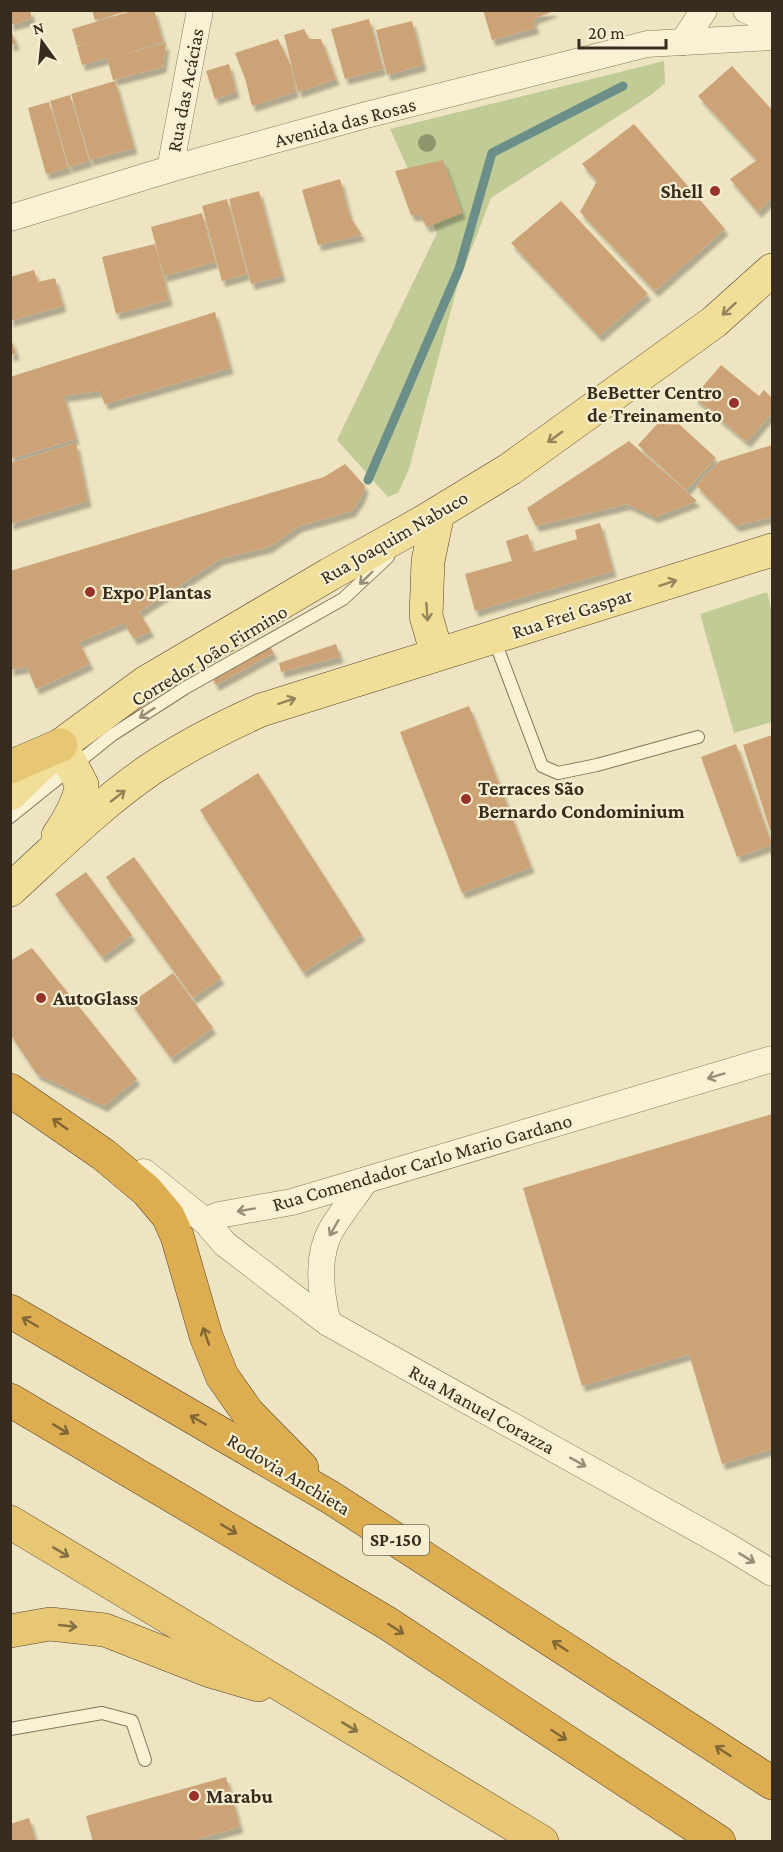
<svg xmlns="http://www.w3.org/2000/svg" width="783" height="1852" viewBox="0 0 783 1852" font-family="'Crimson Pro',serif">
<defs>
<filter id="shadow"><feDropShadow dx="3.5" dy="6" stdDeviation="1.5" flood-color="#0004"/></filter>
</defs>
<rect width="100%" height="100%" fill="#eee4c1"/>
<g fill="#c0cb95">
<polygon points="664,61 665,83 651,95 491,198 458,284 409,469 398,493 388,497 337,440 437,233 390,129"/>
<polygon points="767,592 772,612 772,722 734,733 700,614"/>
</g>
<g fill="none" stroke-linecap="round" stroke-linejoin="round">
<polyline stroke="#6b8e88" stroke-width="9" points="368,480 459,269 492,153 623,86"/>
</g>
<g fill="#cca277" filter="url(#shadow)">
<polygon points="10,10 30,10 32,19 10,25"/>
<polygon points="92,10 129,10 129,11 95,20"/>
<polygon points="135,10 154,10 163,42 114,57 166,43 163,67 113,80 107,58 82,65 77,47 93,42 77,46 72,29"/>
<polygon points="483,10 554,10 554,11 533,19 536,28 492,40"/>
<polygon points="369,19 383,69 345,79 331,29"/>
<polygon points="412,21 423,65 387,75 376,30"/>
<polygon points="10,28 16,44 10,45"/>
<polygon points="304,29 309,39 321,39 336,79 298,92 284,35"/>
<polygon points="278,39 291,66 295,92 252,106 245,78 235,53"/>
<polygon points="229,64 236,92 215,99 206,71"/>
<polygon points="732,66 772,110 772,198 758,212 730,179 757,160 698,96"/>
<polygon points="115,81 134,148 90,160 71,94"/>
<polygon points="70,95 89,161 69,167 50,101"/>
<polygon points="49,102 68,168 46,174 28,108"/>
<polygon points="634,124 725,229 655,291 580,212 597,181 582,164"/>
<polygon points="443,160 462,213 427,227 420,215 411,215 395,171"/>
<polygon points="340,179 350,217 362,235 318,245 302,190"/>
<polygon points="259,191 282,276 251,284 229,199"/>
<polygon points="227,199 247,274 222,281 202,206"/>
<polygon points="561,201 648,294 599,336 511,243"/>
<polygon points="202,213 215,262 164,276 151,227"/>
<polygon points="155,244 169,300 116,314 102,257"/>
<polygon points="34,270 38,282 55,278 63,306 10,321 10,277"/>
<polygon points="215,312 230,368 105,404 99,391 64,396 76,439 10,459 10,377"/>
<polygon points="10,336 16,354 10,355"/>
<polygon points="721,365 759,396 764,390 772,398 772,413 747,442 694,397"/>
<polygon points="667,413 716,458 686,490 638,445"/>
<polygon points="629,441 697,501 655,517 627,504 536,526 527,508"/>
<polygon points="76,443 88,501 10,524 10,463"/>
<polygon points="772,445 772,517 736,526 696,485 720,461"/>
<polygon points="345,464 365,486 361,498 352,511 299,526 269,547 220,559 139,612 151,631 134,639 124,623 79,642 90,664 36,689 27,667 10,670 10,571 324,477"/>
<polygon points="600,523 613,571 475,611 465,574 512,561 506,541 528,534 533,552 577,539 575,530"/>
<polygon points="336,644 340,657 281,672 279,663"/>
<polygon points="269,645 274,653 216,685 211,676"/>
<polygon points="469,706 531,867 462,893 400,732"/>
<polygon points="772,735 772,836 743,745"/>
<polygon points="736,744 772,845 737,857 701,757"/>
<polygon points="258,773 362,935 303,972 200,810"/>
<polygon points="134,857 221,978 193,998 106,877"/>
<polygon points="86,872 132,935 102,957 55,894"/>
<polygon points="32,948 137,1079 104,1106 37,1074 10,1034 10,961"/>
<polygon points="173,973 213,1028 171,1058 131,1003"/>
<polygon points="772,1114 772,1449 722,1464 689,1354 582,1386 523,1188"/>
<polygon points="226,1777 240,1827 187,1842 93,1842 86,1816"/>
<polygon points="29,1818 36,1842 10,1842 10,1824"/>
</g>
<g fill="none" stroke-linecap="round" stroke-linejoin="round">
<g stroke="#877659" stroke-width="14">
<g id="service">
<polyline points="494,639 542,766 558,773 597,765 698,737"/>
<polyline points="10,817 112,735 185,688 343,599 388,557"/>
<polyline points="10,1729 102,1713 132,1721 145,1760"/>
</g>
</g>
<g stroke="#877659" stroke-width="27">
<g id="minor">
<polyline points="746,10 762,17 772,18"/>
<polyline points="683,42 704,10"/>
<polyline points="170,169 200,10"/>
<polyline points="10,218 170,169 366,115 647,44 772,37"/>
<polyline points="144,1172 205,1221 219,1215 292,1202 772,1059"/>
<path d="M366 1180C355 1196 341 1213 331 1230 316 1257 321 1295 328 1323L726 1545 772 1573"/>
<polyline points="205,1221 225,1244 328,1323"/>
</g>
</g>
<g stroke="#54432d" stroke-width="34">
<g id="primary">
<polyline points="437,654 426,616 428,561 438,513"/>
<polyline points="10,794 61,745 145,683 330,574 423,522 510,469 714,322 772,270"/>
<path d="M58 836C69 820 78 804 82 785L61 745"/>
<path d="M10 890C56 848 100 804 151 769 186 746 223 727 261 710L772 550"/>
</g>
</g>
<g stroke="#54432d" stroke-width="34">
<g id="trunk">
<polyline points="10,767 61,745"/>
<polyline points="10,1522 542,1842"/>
<polyline points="10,1631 50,1624 105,1630 210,1671 258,1685"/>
</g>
</g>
<g stroke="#54432d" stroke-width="34">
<g id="motorway">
<polyline points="10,1090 104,1155 147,1191 168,1216 177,1236 206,1336 222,1376 248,1413 302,1468"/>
<polyline points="10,1311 330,1497 772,1783"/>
<polyline points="10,1400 387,1623 719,1842"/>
</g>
</g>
<use href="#service" stroke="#f8f1d4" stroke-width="12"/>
<use href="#minor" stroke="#f8f1d4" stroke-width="26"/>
<use href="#primary" stroke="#f1de98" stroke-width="33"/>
<use href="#trunk" stroke="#e7c674" stroke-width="33"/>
<use href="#motorway" stroke="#ddad51" stroke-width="33"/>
</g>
<circle fill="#8f946b" cx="427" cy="143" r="9"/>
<defs><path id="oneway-shaft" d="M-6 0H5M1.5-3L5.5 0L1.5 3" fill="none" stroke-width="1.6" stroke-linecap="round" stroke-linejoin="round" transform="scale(1.5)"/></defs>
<g stroke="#94855a">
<use href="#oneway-shaft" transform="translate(729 309) rotate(138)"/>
<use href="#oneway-shaft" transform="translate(555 437) rotate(144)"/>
<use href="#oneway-shaft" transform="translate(668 583) rotate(-18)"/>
<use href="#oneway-shaft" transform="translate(427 612) rotate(86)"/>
<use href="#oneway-shaft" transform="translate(287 701) rotate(-18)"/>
<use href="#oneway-shaft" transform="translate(118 796) rotate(-38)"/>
</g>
<g stroke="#988e78">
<use href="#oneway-shaft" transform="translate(366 578) rotate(136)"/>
<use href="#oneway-shaft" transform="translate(147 713) rotate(147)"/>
<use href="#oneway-shaft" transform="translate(716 1076) rotate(163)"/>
<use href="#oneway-shaft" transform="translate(246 1210) rotate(170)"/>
<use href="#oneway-shaft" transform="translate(334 1228) rotate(120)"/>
<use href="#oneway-shaft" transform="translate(578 1462) rotate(29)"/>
<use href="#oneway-shaft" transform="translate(747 1558) rotate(31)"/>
</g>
<g stroke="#826634">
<use href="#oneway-shaft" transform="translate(60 1124) rotate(-145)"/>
<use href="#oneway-shaft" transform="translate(30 1322) rotate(-150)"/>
<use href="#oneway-shaft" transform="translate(206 1336) rotate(-109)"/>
<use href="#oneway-shaft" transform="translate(198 1420) rotate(-150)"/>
<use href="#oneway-shaft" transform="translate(61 1429) rotate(31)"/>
<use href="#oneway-shaft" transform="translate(229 1529) rotate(31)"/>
<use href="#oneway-shaft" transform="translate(396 1629) rotate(33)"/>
<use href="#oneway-shaft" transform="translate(560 1646) rotate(-147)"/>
<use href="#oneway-shaft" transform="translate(559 1735) rotate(33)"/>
<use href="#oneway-shaft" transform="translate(723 1751) rotate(-147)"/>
</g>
<g stroke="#867144">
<use href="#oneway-shaft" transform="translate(61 1552) rotate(31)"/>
<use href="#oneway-shaft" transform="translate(68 1626) rotate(6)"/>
<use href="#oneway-shaft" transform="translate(350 1727) rotate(31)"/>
</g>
<g fill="#963229" stroke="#f5eed0" stroke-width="2">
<circle cx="715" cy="191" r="6"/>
<circle cx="734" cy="403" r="6"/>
<circle cx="90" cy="592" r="6"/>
<circle cx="466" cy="799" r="6"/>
<circle cx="41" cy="998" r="6"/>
<circle cx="194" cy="1796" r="6"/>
</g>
<g text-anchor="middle" stroke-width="4.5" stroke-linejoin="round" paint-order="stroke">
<rect fill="#f5eed0" stroke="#706653" stroke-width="1.5" x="363" y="1525" width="66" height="30" rx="4.5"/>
<g font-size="18" font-weight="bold" fill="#372c1d">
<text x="396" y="1546">SP-150</text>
</g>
<g font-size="20" fill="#372c1d" stroke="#f5eed0">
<text transform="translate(185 90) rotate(-79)" y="7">Rua das Acácias</text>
<text transform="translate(345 122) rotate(-15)" y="7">Avenida das Rosas</text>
<text transform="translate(394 537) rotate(-30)" y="7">Rua Joaquim Nabuco</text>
<text transform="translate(572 613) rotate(-18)" y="7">Rua Frei Gaspar</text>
<text transform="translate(209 655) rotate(-31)" y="7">Corredor João Firmino</text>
<text transform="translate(422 1162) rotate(-16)" y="7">Rua Comendador Carlo Mario Gardano</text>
<text transform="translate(482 1409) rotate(29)" y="7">Rua Manuel Corazza</text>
<text transform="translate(289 1474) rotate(31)" y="7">Rodovia Anchieta</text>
</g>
<g font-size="20" font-weight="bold" fill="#372c1d" stroke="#f5eed0" text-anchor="start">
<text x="703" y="198" text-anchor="end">Shell</text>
<text x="722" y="399" text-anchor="end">BeBetter Centro<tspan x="722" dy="23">de Treinamento</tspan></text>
<text x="102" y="599">Expo Plantas</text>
<text x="478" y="795">Terraces São<tspan x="478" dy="23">Bernardo Condominium</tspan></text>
<text x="53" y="1005">AutoGlass</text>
<text x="206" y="1803">Marabu</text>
</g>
</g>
<rect width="783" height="1852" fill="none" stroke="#372c1d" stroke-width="24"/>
<g transform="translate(42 42) rotate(345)" stroke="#f5eed0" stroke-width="4.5" paint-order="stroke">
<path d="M0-4.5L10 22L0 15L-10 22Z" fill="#372c1d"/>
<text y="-9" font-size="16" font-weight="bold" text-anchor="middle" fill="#372c1d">N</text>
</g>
<path d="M579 39v9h87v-9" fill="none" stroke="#372c1d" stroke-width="3"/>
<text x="588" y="39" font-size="18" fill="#372c1d" stroke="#f5eed0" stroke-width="4.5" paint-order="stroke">20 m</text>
</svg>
